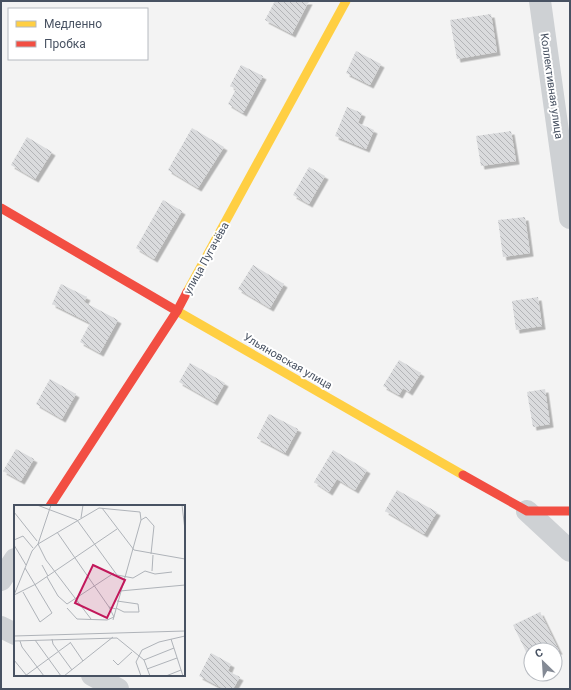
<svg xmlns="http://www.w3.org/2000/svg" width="571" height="690" viewBox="0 0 571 690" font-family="Roboto,sans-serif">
<defs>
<pattern id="building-back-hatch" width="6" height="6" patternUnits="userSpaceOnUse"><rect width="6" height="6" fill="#dadbdd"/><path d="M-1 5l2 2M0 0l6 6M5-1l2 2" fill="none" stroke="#b3b4b7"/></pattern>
<filter id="shadow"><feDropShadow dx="3.5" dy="3.5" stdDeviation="0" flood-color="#0004"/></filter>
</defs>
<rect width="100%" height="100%" fill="#f3f3f3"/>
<g fill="url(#building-back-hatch)" filter="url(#shadow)">
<polygon points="275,1 309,1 292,34 265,20"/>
<polygon points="491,14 497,52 457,59 450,20"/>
<polygon points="356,51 381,64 370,85 346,73"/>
<polygon points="241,65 263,76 243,113 228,104 236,89 230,86"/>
<polygon points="347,107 362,113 358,123 374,130 366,149 335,136"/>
<polygon points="192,128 224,147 198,188 168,170"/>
<polygon points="511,131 516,161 481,166 476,136"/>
<polygon points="27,137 52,152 35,179 11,165"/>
<polygon points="309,167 325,176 309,204 293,195"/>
<polygon points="163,200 182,211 154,259 136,248"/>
<polygon points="525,217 530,253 503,257 498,220"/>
<polygon points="253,265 284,284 270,308 238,289"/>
<polygon points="61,284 87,297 84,302 118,320 100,353 80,342 90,323 52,304"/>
<polygon points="538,297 542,326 516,330 512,301"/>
<polygon points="399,360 421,373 409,392 403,388 399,395 383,386"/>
<polygon points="190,363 225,383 214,402 179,382"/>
<polygon points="50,379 76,394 62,419 36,404"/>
<polygon points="545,389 550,424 533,427 527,392"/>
<polygon points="269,414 298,429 285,453 257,438"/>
<polygon points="16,449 34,459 21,481 3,471"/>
<polygon points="333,450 367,470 355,490 337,479 329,492 314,482"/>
<polygon points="397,490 437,512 424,534 385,511"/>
<polygon points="540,612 559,651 555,652 555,650 531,650 531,662 513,625"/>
<polygon points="211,653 231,664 228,671 240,677 233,689 224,689 199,676"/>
</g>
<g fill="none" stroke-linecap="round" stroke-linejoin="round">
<g stroke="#ced1d4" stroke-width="22">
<polyline points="540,1 570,218"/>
<polyline points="527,511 570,551"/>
<polyline points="1,580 15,559"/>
<polyline points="1,627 15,634"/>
<polyline points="92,675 118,689"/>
</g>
<g stroke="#ffcf43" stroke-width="9">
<polyline points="187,292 346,1"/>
<polyline points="177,311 463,475"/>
</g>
<g stroke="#f24e42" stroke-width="9">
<polyline points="1,208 177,311"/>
<polyline points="463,475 527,511 570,511"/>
<polyline points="50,506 177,311 187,292"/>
</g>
</g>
<g text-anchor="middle" stroke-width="4" stroke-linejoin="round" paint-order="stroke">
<g font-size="11" fill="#485262" stroke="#fff">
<text transform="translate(552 86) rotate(82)" y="4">Коллективная улица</text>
<text transform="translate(206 258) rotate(-61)" y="4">улица Пугачёва</text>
<text transform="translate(288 361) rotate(30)" y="4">Ульяновская улица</text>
</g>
</g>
<g transform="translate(14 505)">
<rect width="171" height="171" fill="#f3f3f3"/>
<path fill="none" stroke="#afb3b9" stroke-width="1" d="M23 0 63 15 103 70 119 73 131 66 141 69 158 67M168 0 171 25M88 3 120 45 171 54M0 7 23 36M67 13 69 0M127 15 132 12 140 21 137 49M43 27 95 102 102 104M0 35 9 31 19 43M24 39 32 55 77 114M24 39 37 0M0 40 12 60M28 60 34 71M138 66 139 50M33 72 44 91 53 99 100 68M106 86 171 80M9 87 26 117 38 108 11 63M0 90 18 46 24 39 85 3 126 7 127 15 99 115M0 90 22 79 103 24M53 103 63 114 93 115 100 112 95 102M102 103 110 107H125L124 99 103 96M0 131 171 126M38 134 39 139 58 165M157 134 169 171M21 135 47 171M0 136 103 133 130 155 136 171M6 136 8 142 30 171M56 137 69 156M0 155 13 171M99 155 104 160 118 147M130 155 160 143M133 164 163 153M11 171 56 138M50 171 99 132M127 171 122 157 128 145 145 137 171 131M152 171 167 165"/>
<path fill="#c2185b" fill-opacity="0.15" stroke="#c2185b" stroke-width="2" d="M79 60 111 75 93 113 61 98Z"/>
<rect width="171" height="171" fill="none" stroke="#485262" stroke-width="2"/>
</g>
<rect width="571" height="690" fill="none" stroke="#485262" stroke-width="4"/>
<rect x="8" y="8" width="140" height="52" fill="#ffffff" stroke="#b6bac0"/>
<rect x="16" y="21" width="20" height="6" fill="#ffcf43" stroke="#b6bac0"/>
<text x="44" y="28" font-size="12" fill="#485262">Медленно</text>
<rect x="16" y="41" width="20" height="6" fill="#f24e42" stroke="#b6bac0"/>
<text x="44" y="48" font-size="12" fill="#485262">Пробка</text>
<g transform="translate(543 662) rotate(335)"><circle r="19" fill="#ffffff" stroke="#b6bac0"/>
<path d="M0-3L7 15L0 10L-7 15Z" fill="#848a95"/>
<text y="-6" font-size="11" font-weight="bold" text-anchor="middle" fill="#485262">С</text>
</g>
</svg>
